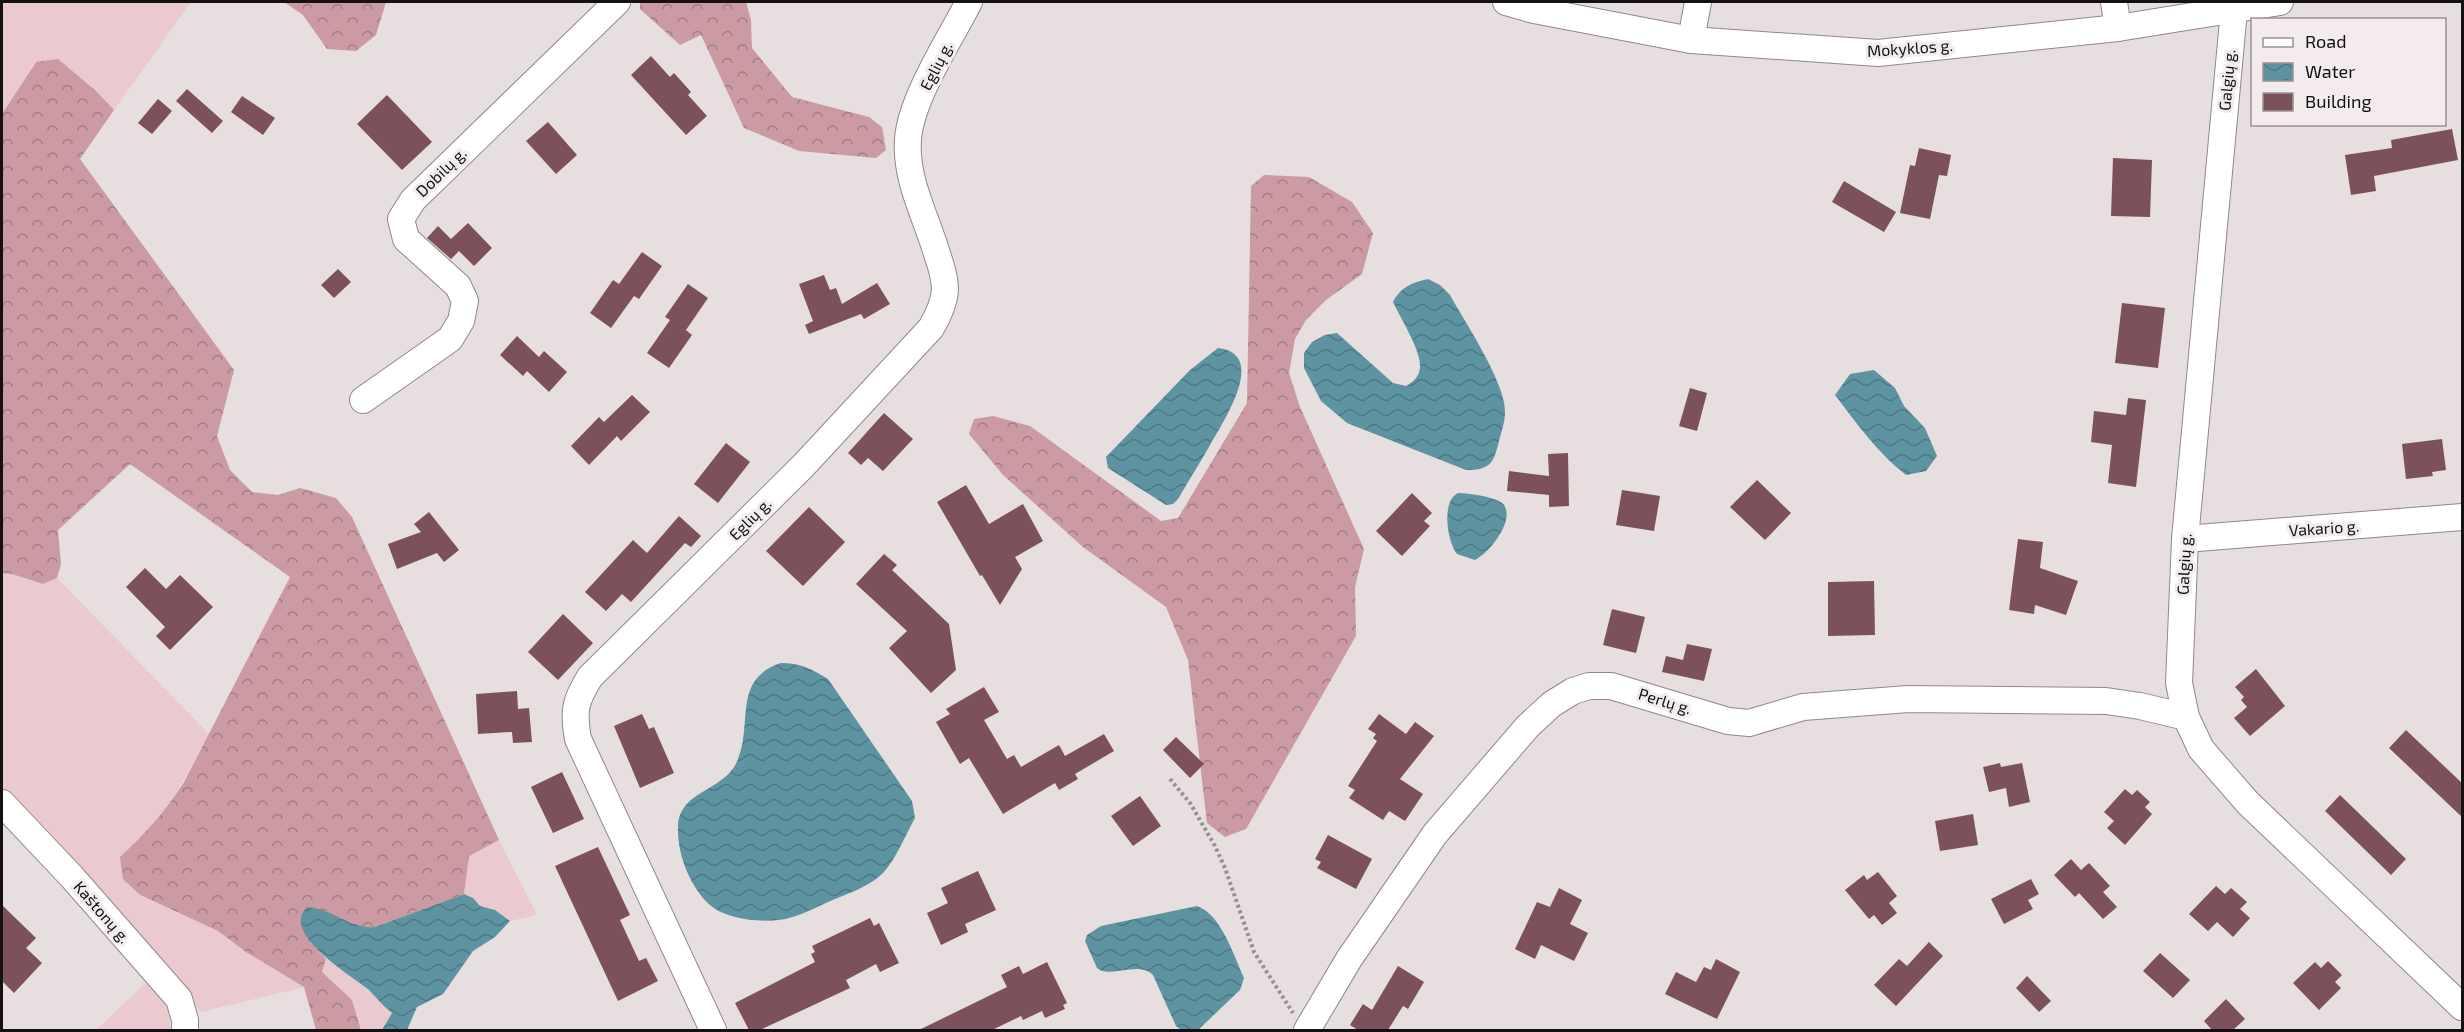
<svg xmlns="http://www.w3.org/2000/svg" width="2464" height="1032" viewBox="0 0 2464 1032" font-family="'Exo 2',sans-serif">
<defs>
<pattern id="forest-crowns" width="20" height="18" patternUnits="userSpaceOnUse" patternTransform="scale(1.5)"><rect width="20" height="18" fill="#cb9aa3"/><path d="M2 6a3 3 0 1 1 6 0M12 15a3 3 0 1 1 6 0" fill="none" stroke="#a47c83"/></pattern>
<pattern id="water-waves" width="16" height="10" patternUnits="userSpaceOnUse" patternTransform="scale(1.5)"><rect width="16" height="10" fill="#5e93a2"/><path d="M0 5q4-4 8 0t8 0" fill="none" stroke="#4c7783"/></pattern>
</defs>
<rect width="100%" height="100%" fill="#e6dedf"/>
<g fill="#eac9cf">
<polygon points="2,2 191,2 114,110 96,91 35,62 2,114"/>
<polygon points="2,573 12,574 43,584 57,578 209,734 168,808 149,830 140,896 218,931 246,952 304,987 201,1012 2,789"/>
<polygon points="499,840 537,915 510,921 495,910 480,906 473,898 464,894 469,856"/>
<polygon points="326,959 369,990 392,1013 382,1030 361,1030 352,1000 322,972"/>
<path d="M150 979C164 998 170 1007 170 1030H96Z"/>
</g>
<g fill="url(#forest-crowns)">
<polygon points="284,2 386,2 376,35 356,51 327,49 303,15"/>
<polygon points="640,2 746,2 751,20 752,48 792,97 869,117 882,127 886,150 876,158 799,151 744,128 701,35 680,45 640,9"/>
<path d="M58 59 96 91 114 110 80 159 234 370 217 436 230 470 252 492 278 495 300 488 336 498 352 517 499 840 469 856 464 894 375 927C356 928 342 921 326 911L311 943 326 959 322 972 352 1000 361 1030H316L304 987 246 952 218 931 140 895 123 879 120 857C145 834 166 811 184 782L290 577 130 464 58 530 61 564 57 578 43 584 12 574 2 573V114L36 62Z"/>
<polygon points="1264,175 1309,177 1352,202 1373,233 1362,274 1326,300 1306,320 1295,339 1289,373 1300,407 1364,549 1355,587 1356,636 1246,829 1225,837 1207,823 1188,660 1166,607 1083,547 1003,475 969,434 974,419 993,416 1030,426 1161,521 1178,518 1247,403 1251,186"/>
</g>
<g fill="url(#water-waves)">
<path d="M1428 279 1440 285 1450 295C1465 322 1507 385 1505 413 1505 423 1500 435 1498 445 1493 465 1488 470 1466 470L1347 423 1321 401 1304 368V353L1312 342 1325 335 1337 333 1393 383 1406 386C1413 382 1419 377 1420 368 1422 352 1400 317 1393 302 1401 287 1411 283 1428 279Z"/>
<path d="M1218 348C1270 354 1221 425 1209 447 1199 464 1188 482 1178 499L1173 504 1166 505 1108 468 1106 457 1190 370Z"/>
<path d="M1874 370 1895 388 1904 406 1925 428 1937 456 1926 471 1906 475C1877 452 1857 424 1835 395L1850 374Z"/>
<path d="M1458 493C1467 493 1499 497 1504 505 1515 521 1489 553 1475 560L1457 554C1447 541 1441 501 1458 493Z"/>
<path d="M781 663C800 663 812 669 828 679L912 801 915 818C906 834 895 861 883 873 870 886 852 892 835 899 820 905 805 914 789 918 768 924 726 920 710 905 690 887 677 854 678 827 679 789 726 792 738 759 753 722 732 679 781 663Z"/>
<path d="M464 894 473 898 480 906 495 910 510 921 495 937 473 951 443 994 417 1007 407 1030H382L392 1013C383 1006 376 997 368 989 352 976 279 933 307 907 332 908 349 929 375 927Z"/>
<path d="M1197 906C1221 914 1234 956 1244 978L1240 990 1198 1030H1181L1176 1026 1153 975C1139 962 1119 975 1102 971L1097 968 1085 941 1087 935 1101 926Z"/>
</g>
<g fill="#7d515a">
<polygon points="651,56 670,77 674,73 691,92 688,95 707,116 686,135 631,75"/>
<polygon points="187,89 223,121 212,133 176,101"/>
<polygon points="387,95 432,142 402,170 357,124"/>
<polygon points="242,96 275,118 263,135 231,112"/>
<polygon points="158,99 172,111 152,134 138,123"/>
<polygon points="548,122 577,155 556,174 526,141"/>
<polygon points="2452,129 2458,160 2374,176 2376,191 2351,195 2345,155 2392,148 2391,140"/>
<polygon points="1919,148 1951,155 1947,176 1939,175 1930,219 1900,213 1910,165 1915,166"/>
<polygon points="2113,158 2152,160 2150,217 2111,216"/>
<polygon points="1844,181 1896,212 1884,232 1832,202"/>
<polygon points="468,223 492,248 474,266 459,251 451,259 427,238 438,226 451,239"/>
<polygon points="642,252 662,266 639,299 634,296 611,328 590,313 613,280 619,284"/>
<polygon points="338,269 351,282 334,298 321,285"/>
<polygon points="824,275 830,290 836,288 842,304 877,283 890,304 864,319 861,314 809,334 805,325 813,321 799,284"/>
<polygon points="688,284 708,298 686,330 692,335 669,368 647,353 670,320 665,317"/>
<polygon points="2122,303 2165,308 2158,368 2115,363"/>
<polygon points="517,336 539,357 544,351 567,372 549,392 527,371 523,376 500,355"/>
<polygon points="1690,388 1707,393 1697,431 1679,426"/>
<polygon points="632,395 650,412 621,441 617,436 589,465 571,446 599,417 604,422"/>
<polygon points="2128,398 2146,400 2136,487 2108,483 2112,445 2091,442 2094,411 2126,415"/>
<polygon points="884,413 913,439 883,471 868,458 861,465 848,453"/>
<polygon points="2442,439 2446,470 2432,472 2433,476 2406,479 2402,444"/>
<polygon points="726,443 750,462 718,503 694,484"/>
<polygon points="1568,453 1569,506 1549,507 1549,495 1507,491 1509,471 1549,476 1548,454"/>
<polygon points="1757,480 1791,513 1765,540 1730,507"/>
<polygon points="966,485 989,524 1023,504 1043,541 1015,557 1022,569 1000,605 982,575 980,576 937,502"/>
<polygon points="1622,490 1660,496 1654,531 1616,525"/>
<polygon points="1412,493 1432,513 1424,521 1430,526 1402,556 1376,531"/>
<polygon points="809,507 845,542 803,586 766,551"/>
<polygon points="429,512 459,550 444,562 437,553 397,569 388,544 421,532 414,524"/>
<polygon points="679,516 701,536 691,547 685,543 631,602 622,594 606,611 585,592 633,540 647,553"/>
<polygon points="2018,539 2043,542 2040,568 2078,581 2066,615 2035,605 2034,614 2009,610"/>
<polygon points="884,554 897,565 892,570 949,624 956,670 931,693 889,648 907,631 856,584"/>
<polygon points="145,568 166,589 180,575 213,607 170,650 156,636 165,627 126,587"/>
<polygon points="1874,581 1875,635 1828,636 1828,582"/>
<polygon points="1612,609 1645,617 1636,653 1603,645"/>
<polygon points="563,614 593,643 558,680 528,652"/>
<polygon points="1687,644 1712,649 1704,681 1662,672 1666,656 1683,660"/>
<polygon points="2256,669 2285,706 2250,736 2234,718 2247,707 2241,700 2244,697 2235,687"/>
<polygon points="984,687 999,712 984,720 1007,759 1014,755 1021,767 1059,745 1065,756 1104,734 1114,751 1075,774 1078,779 1059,790 1055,783 1003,814 969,758 960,764 936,722 950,714 946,709"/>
<polygon points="517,691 518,709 529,708 532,742 513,743 512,732 478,734 476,694"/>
<polygon points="642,714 649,729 654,727 674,773 640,788 614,726"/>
<polygon points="1379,714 1406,734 1415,722 1434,736 1400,779 1423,794 1405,821 1389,811 1383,820 1349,798 1355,790 1348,786 1377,741 1373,738 1376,734 1368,729"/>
<polygon points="2406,730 2463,784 2463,818 2389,748"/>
<polygon points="1176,737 1204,764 1190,778 1163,750"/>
<polygon points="2000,763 2001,767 2022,763 2030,802 2009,807 2006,788 1989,792 1983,767"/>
<polygon points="562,772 584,819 553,833 531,787"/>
<polygon points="2125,789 2132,795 2137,790 2150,802 2145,807 2152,814 2125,845 2107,828 2114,821 2104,812"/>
<polygon points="2340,795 2406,859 2391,875 2325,811"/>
<polygon points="1140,796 1161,826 1133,846 1111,816"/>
<polygon points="1973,814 1978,845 1940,851 1935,821"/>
<polygon points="1328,835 1372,859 1356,889 1317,868 1321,862 1315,859"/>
<polygon points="598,847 630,915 620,920 639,961 646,958 658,981 618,1001 555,866"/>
<polygon points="2071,859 2081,870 2089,863 2110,886 2103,892 2117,907 2103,919 2079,893 2075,897 2054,875"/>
<polygon points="978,871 996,910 965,924 968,932 941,945 927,913 948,903 941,888"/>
<polygon points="1878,872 1897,896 1889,903 1897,913 1882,925 1874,915 1869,919 1845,890 1864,875 1867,880"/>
<polygon points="2031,879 2039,894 2028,900 2033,909 2004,924 1991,899"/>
<polygon points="2216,886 2225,894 2231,888 2247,902 2240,909 2250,918 2233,937 2217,922 2208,931 2189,914"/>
<polygon points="1559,888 1582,900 1570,924 1588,933 1574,961 1541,945 1535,959 1515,949 1537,902 1550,907"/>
<polygon points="2,905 36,938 26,948 42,963 14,993 2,981"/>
<polygon points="870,918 874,926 879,923 899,963 880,972 876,964 846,980 850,988 760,1030 749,1030 735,1003 815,962 811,954 815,952 812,946"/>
<polygon points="1929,942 1943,956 1896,1006 1874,985 1899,959 1907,966"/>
<polygon points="2160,953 2190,980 2173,998 2143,971"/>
<polygon points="1716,959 1740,972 1717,1019 1665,994 1676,972 1696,982 1704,967 1711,970"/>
<polygon points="2328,961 2342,975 2335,982 2341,988 2319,1010 2293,983 2315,962 2321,968"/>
<polygon points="1047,962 1067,1003 1063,1005 1065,1009 1045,1018 1042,1011 1023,1020 1021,1016 992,1030 919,1030 1007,987 1001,975 1019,966 1023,974"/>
<polygon points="1398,966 1424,982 1408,1009 1403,1006 1388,1030 1358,1030 1350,1025 1363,1004 1372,1010"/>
<polygon points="2027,976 2051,1001 2039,1012 2016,988"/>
<polygon points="2226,999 2245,1019 2233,1030 2212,1030 2204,1021"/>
</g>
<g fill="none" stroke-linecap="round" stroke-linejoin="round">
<g stroke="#90888a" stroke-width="28">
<g id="street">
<polyline points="1506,2 1534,10 1691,40 1878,53 2118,28 2280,2"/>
<polyline points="2114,2 2118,28"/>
<polyline points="2234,10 2185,539 2179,683 2186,717 2201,749 2248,803 2462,1007"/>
<polyline points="1691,40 1698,2"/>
<polyline points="363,400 450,339 461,321 465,301 458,286 406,239 401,219 413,200 617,2"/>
<polyline points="2185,539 2462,517"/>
<polyline points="2,803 72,877 179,999 185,1020 185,1030"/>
<path d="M713 1030 578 739C573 711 575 701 590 677L804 465 931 328C938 316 944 304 945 290 945 278 941 265 937 254 926 216 905 180 908 139 911 98 950 39 969 2"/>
<polyline points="1307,1030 1349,959 1435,834 1528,726 1552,704 1573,691 1589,686 1611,686 1728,721 1749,723 1803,707 1908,699 2106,701 2140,706 2186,717"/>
</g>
</g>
<polyline stroke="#969090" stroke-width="4" stroke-dasharray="3 3" stroke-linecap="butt" points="1170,779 1190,803 1215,846 1225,868 1254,952 1293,1013"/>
<use href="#street" stroke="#fff" stroke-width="26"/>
</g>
<g text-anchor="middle" stroke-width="6" stroke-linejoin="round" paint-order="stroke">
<g font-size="16" fill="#131111" stroke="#f3ebec">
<text transform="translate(1910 48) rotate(-4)" y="6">Mokyklos g.</text>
<text transform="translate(936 66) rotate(-63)" y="6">Eglių g.</text>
<text transform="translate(2227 80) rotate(-85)" y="6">Galgių g.</text>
<text transform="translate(441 172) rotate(-44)" y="6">Dobilų g.</text>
<text transform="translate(750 519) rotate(-45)" y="6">Eglių g.</text>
<text transform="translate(2324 528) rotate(-4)" y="6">Vakario g.</text>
<text transform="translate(2184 564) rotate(-87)" y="6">Galgių g.</text>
<text transform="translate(1665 701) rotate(17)" y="6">Perlų g.</text>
<text transform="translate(102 912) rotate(49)" y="6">Kaštonų g.</text>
</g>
</g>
<rect width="2464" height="1032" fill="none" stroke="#131111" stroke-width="6"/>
<rect x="2251" y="18" width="195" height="108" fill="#f3ebec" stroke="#999494" stroke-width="1.5"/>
<rect x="2263" y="38" width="30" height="9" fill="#ffffff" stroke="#999494" stroke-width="1.5"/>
<text x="2305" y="48" font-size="18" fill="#131111">Road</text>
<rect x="2263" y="63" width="30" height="18" fill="url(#water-waves)" stroke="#999494" stroke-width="1.5"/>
<text x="2305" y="78" font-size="18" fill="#131111">Water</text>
<rect x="2263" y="93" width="30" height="18" fill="#7d515a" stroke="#999494" stroke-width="1.5"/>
<text x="2305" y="108" font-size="18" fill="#131111">Building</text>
</svg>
